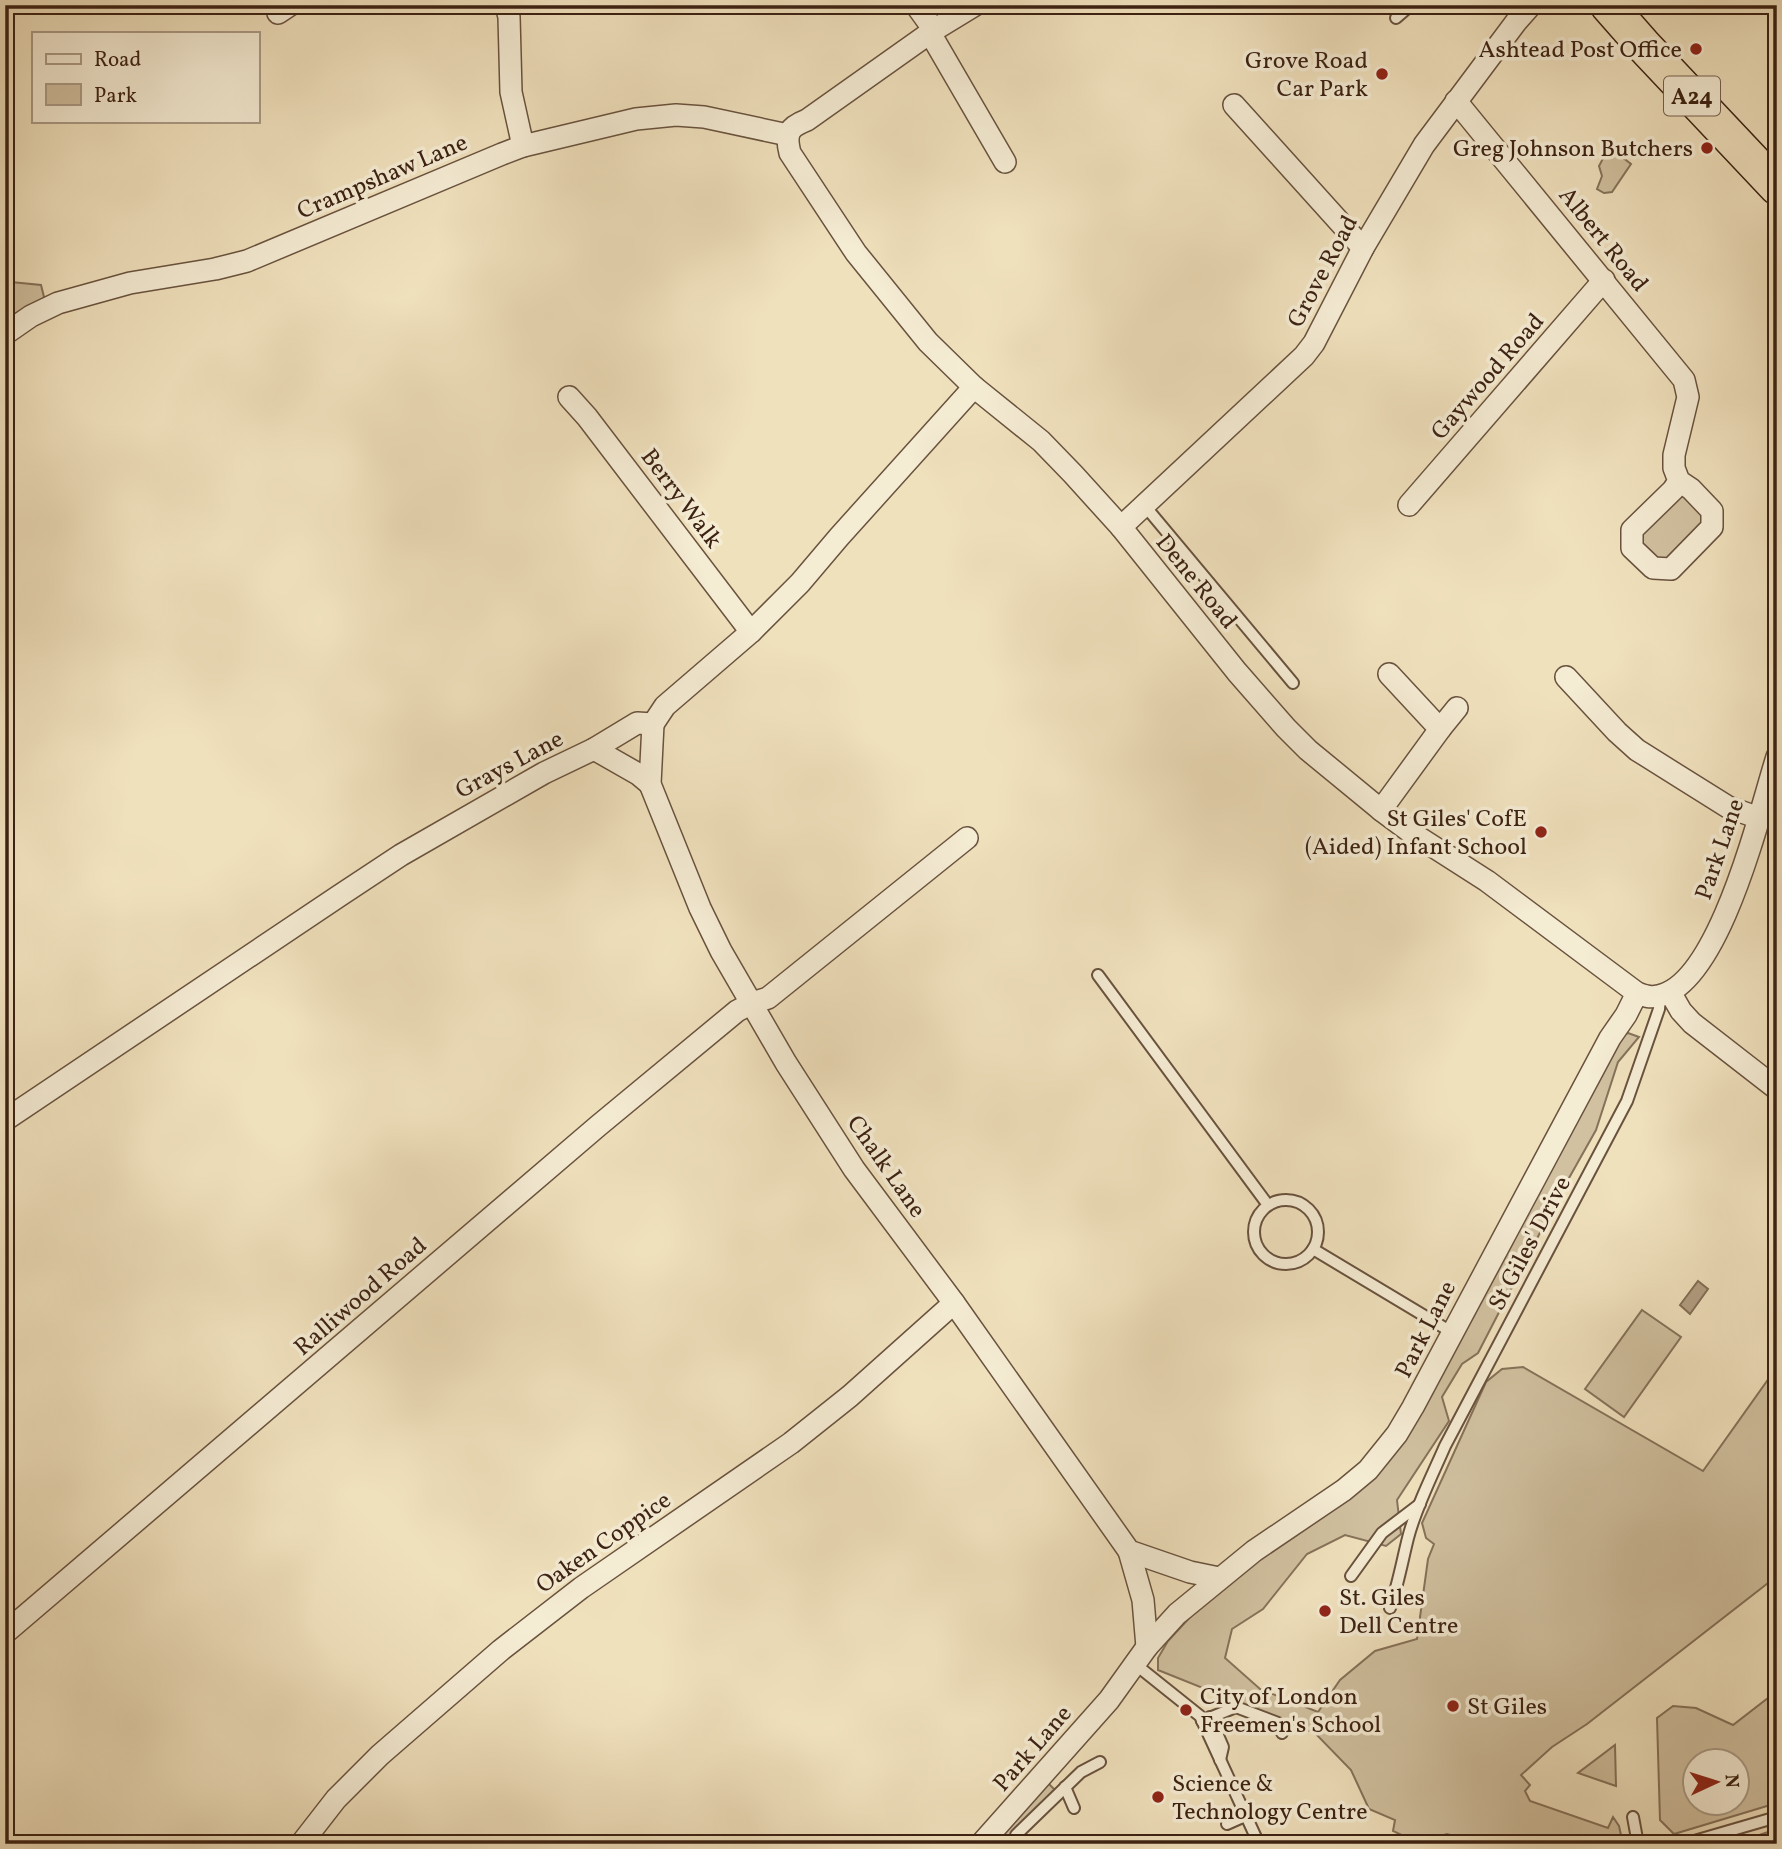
<svg xmlns="http://www.w3.org/2000/svg" width="1782" height="1849" viewBox="0 0 1782 1849" font-family="Vollkorn,serif">
<rect width="100%" height="100%" fill="#f0e1bd"/>
<filter id="stains"><feTurbulence type="fractalNoise" baseFrequency=".00286" numOctaves="4"/><feColorMatrix values="0 0 0 0 .2 0 0 0 0 .09 0 0 0 0 .02 0 0 0 .5 -.17"/></filter>
<radialGradient id="worn" r=".72"><stop offset=".6" stop-color="#630" stop-opacity="0"/><stop offset="1" stop-color="#630" stop-opacity=".3"/></radialGradient>
<g fill="#d1c1a0" stroke="#86725a" stroke-width="2" fill-rule="evenodd">
<polygon points="1609,147 1631,164 1612,192 1604,193 1597,189 1602,176 1599,166"/>
<polygon points="11,282 41,285 45,301 5,323 5,283"/>
<polygon points="1680,492 1705,511 1705,525 1668,561 1652,561 1639,547 1640,531"/>
<polygon points="1628,1033 1639,1037 1618,1062 1596,1130 1560,1194 1478,1353 1462,1364 1442,1397 1449,1421 1397,1500 1401,1534 1386,1546 1345,1535 1307,1554 1263,1609 1232,1629 1225,1658 1260,1689 1318,1712 1340,1680 1375,1651 1417,1639 1428,1559 1434,1544 1426,1538 1422,1523 1486,1382 1502,1369 1523,1367 1703,1471 1777,1367 1777,1576 1587,1724 1552,1747 1521,1775 1530,1785 1525,1791 1530,1801 1608,1828 1613,1817 1619,1826 1623,1844 1480,1844 1447,1834 1426,1840 1410,1839 1393,1831 1395,1820 1369,1809 1351,1770 1315,1733 1158,1670 1158,1658 1168,1641 1216,1589 1387,1462 1623,1035"/>
<polygon points="1642,1310 1681,1337 1624,1417 1585,1389"/>
<path d="M1777 1691V1803L1674 1834 1660 1820 1657 1718 1673 1706 1696 1708 1733 1725ZM1694 1762H1736V1804H1694Z"/>
<polygon points="1615,1745 1616,1786 1578,1773"/>
<polygon points="1048,1783 1055,1790 1015,1833 1019,1844 994,1844"/>
<polygon points="1777,1829 1777,1844 1733,1844"/>
</g>
<polygon fill="#b3a083" stroke="#836e56" stroke-width="2" points="1698,1281 1708,1289 1690,1314 1680,1305"/>
<g fill="none" stroke-linecap="round" stroke-linejoin="round">
<g stroke="#69523e" stroke-width="14">
<g id="service">
<polyline points="1396,18 1411,5"/>
<polyline points="1145,506 1293,683"/>
<polyline points="1098,975 1268,1205"/>
<circle cx="1286" cy="1232" r="32"/>
<polyline points="1313,1249 1453,1333"/>
<polyline points="1351,1576 1382,1533 1420,1504"/>
<path d="M1390 1608C1398 1585 1402 1562 1408 1538 1416 1507 1432 1476 1445 1446L1627 1101 1659 1009 1660 996"/>
<polyline points="1135,1664 1200,1716 1259,1844"/>
<polyline points="1210,1717 1223,1747 1220,1760"/>
<polyline points="1202,1721 1236,1707 1278,1723 1282,1733"/>
<polyline points="1065,1787 1074,1808"/>
<polyline points="1633,1817 1638,1844"/>
<polyline points="1227,1824 1245,1816"/>
<polyline points="1016,1835 1081,1772 1100,1762"/>
<polyline points="1684,1844 1777,1817"/>
</g>
</g>
<g stroke="#69523e" stroke-width="24">
<g id="minor">
<polyline points="506,5 509,17 511,92 523,146"/>
<polyline points="916,5 934,30"/>
<path d="M975 5 934 30 807 120C789 127 785 133 790 153L856 253 928 342 974 387 1041 441 1073 474 1121 527 1237 672 1286 728 1308 750 1381 810 1412 833 1487 881 1637 993C1644 996 1650 998 1658 996 1720 984 1760 810 1777 757"/>
<polyline points="278,13 290,5"/>
<polyline points="930,33 1005,162"/>
<polyline points="1456,101 1684,380 1688,397 1674,455 1674,468 1679,481 1691,489 1712,511 1712,527 1671,569 1653,568 1632,548 1632,530 1673,490 1679,481"/>
<polyline points="1234,105 1363,248"/>
<polyline points="5,334 31,316 58,303 130,283 215,269 247,261 502,154 523,146 636,119 676,115 704,117 788,135"/>
<polyline points="569,397 587,417 751,632"/>
<polyline points="1409,505 1604,280"/>
<polyline points="1121,527 1304,356 1314,343 1363,248 1424,145 1516,22 1531,5"/>
<polyline points="1566,677 1617,732 1637,750 1728,807 1759,818"/>
<polyline points="653,724 650,784 700,908 721,951 786,1063 854,1169 954,1303 1129,1551 1190,1572 1219,1578"/>
<polyline points="653,724 665,706 751,632 800,583 839,537 974,387"/>
<polyline points="1440,729 1457,708"/>
<polyline points="594,749 638,774 650,784"/>
<polyline points="1381,810 1440,729 1389,674"/>
<polyline points="1670,992 1681,1011 1692,1023 1777,1089"/>
<polyline points="5,1120 339,896 401,855 544,773 594,749 637,723 653,724"/>
<polyline points="1129,1551 1143,1600 1147,1647"/>
<polyline points="5,1633 598,1126 737,1011 752,1003 768,998 967,838"/>
<polyline points="301,1844 336,1799 380,1755 501,1650 581,1588 791,1443 850,1396 954,1303"/>
<polyline points="981,1844 1109,1700 1147,1647 1177,1614 1254,1551 1344,1490 1368,1470 1397,1434 1413,1407 1610,1038 1626,1015 1637,993"/>
</g>
</g>
<g stroke="#3c2213" stroke-width="38">
<polyline id="trunk" points="1608,5 1644,46 1777,187"/>
</g>
<use href="#service" stroke="#f5ecd4" stroke-width="10"/>
<use href="#minor" stroke="#f5ecd4" stroke-width="21"/>
<use href="#trunk" stroke="#f0e1bd" stroke-width="35"/>
</g>
<g fill="#8f2418" stroke="#f5ecd4" stroke-width="2.5">
<circle cx="1696" cy="49" r="7"/>
<circle cx="1382" cy="74" r="7"/>
<circle cx="1707" cy="148" r="7"/>
<circle cx="1541" cy="832" r="7"/>
<circle cx="1325" cy="1611" r="7"/>
<circle cx="1453" cy="1706" r="7"/>
<circle cx="1186" cy="1710" r="7"/>
<circle cx="1158" cy="1797" r="7"/>
</g>
<g text-anchor="middle" stroke-width="7" stroke-linejoin="round" paint-order="stroke">
<rect fill="#f5ecd4" stroke="#745f4d" stroke-width="2" x="1664" y="76.5" width="56" height="39" rx="5"/>
<g font-size="23" font-weight="bold" fill="#3c2213">
<text x="1692" y="104">A24</text>
</g>
<g font-size="24" fill="#3c2213" stroke="#f5ecd4" text-anchor="end">
<text x="1682" y="57">Ashtead Post Office</text>
<text x="1368" y="68">Grove Road<tspan x="1368" dy="28">Car Park</tspan></text>
<text x="1693" y="156">Greg Johnson Butchers</text>
<text x="1527" y="826">St Giles' CofE<tspan x="1527" dy="28">(Aided) Infant School</tspan></text>
<text x="1339" y="1605" text-anchor="start">St. Giles<tspan x="1339" dy="28">Dell Centre</tspan></text>
<text x="1200" y="1704" text-anchor="start">City of London<tspan x="1200" dy="28">Freemen's School</tspan></text>
<text x="1467" y="1714" text-anchor="start">St Giles</text>
<text x="1172" y="1791" text-anchor="start">Science &amp;<tspan x="1172" dy="28">Technology Centre</tspan></text>
</g>
<g font-size="24" fill="#3c2213" stroke="#f5ecd4">
<text transform="translate(382 176) rotate(-23)" y="8">Crampshaw Lane</text>
<text transform="translate(1604 239) rotate(51)" y="8">Albert Road</text>
<text transform="translate(1322 271) rotate(-62)" y="8">Grove Road</text>
<text transform="translate(1487 376) rotate(-49)" y="8">Gaywood Road</text>
<text transform="translate(682 498) rotate(53)" y="8">Berry Walk</text>
<text transform="translate(1197 581) rotate(51)" y="8">Dene Road</text>
<text transform="translate(509 764) rotate(-28)" y="8">Grays Lane</text>
<text transform="translate(1719 849) rotate(-71)" y="8">Park Lane</text>
<text transform="translate(887 1166) rotate(55)" y="8">Chalk Lane</text>
<text transform="translate(1529 1243) rotate(-62)" y="8">St Giles' Drive</text>
<text transform="translate(360 1296) rotate(-41)" y="8">Ralliwood Road</text>
<text transform="translate(1425 1329) rotate(-63)" y="8">Park Lane</text>
<text transform="translate(603 1542) rotate(-35)" y="8">Oaken Coppice</text>
<text transform="translate(1032 1748) rotate(-49)" y="8">Park Lane</text>
</g>
</g>
<rect width="1782" height="1849" fill="none" stroke="#f0e1bd" stroke-width="28"/>
<rect x="7" y="7" width="1768" height="1835" fill="none" stroke="#3c2213" stroke-width="3.5"/>
<rect x="14" y="14" width="1754" height="1821" fill="none" stroke="#3c2213" stroke-width="2"/>
<rect x="32" y="32" width="228" height="91" fill="#f5ecd4" stroke="#ab9b87" stroke-width="2"/>
<rect x="46" y="54" width="35" height="10" fill="#f5ecd4" stroke="#ab9b87" stroke-width="2"/>
<text x="94" y="66" font-size="21" fill="#3c2213">Road</text>
<rect x="46" y="84" width="35" height="21" fill="#d1c1a0" stroke="#ab9b87" stroke-width="2"/>
<text x="94" y="102" font-size="21" fill="#3c2213">Park</text>
<g transform="translate(1716 1782) rotate(86)"><circle r="33" fill="#f5ecd4" stroke="#ab9b87" stroke-width="2"/>
<path d="M0-5L12 26L0 18L-12 26Z" fill="#8f2418"/>
<text y="-10" font-size="19" font-weight="bold" text-anchor="middle" fill="#3c2213">N</text>
</g>
<rect width="100%" height="100%" filter="url(#stains)"/>
<rect width="100%" height="100%" fill="url(#worn)"/>
</svg>
